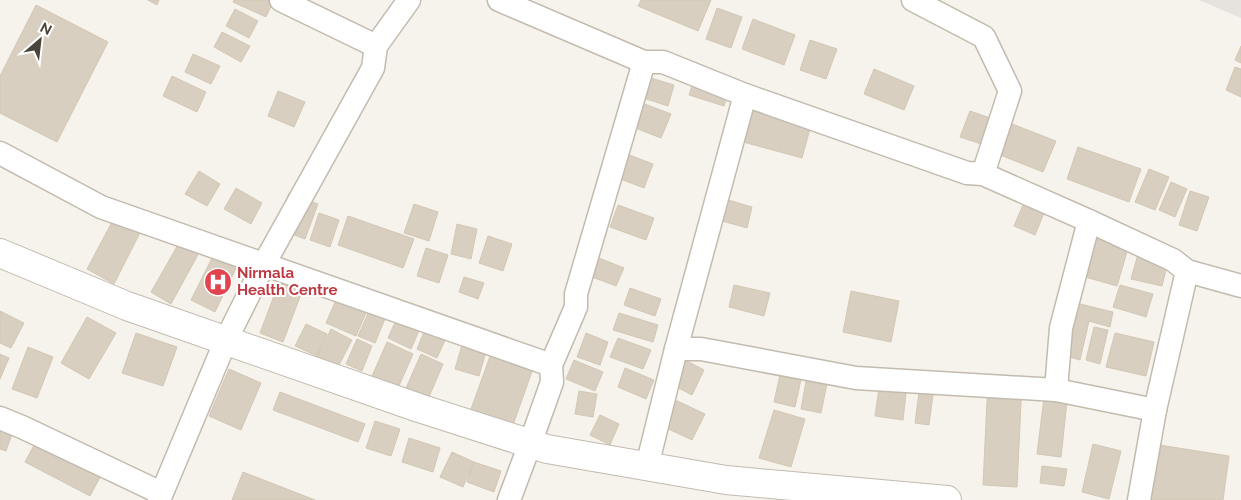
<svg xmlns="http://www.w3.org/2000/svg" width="1241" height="500" viewBox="0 0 1241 500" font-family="Raleway,sans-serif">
<rect width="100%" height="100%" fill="#f6f3ec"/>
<polygon fill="#e6e2dd" points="1199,0 1241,0 1241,18"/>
<g fill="#d8cfc1" stroke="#d3c7b4">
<polygon points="148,0 159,0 157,5"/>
<polygon points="234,0 274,0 266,17 233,2"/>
<polygon points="641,0 711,0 698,31 638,6"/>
<polygon points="36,5 108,42 57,142 0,113 0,76"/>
<polygon points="717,8 742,17 731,48 706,39"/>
<polygon points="235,9 258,21 249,38 226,26"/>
<polygon points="753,19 795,35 784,65 742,49"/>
<polygon points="222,32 250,46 241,62 214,47"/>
<polygon points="810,40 837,49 826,79 800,70"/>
<polygon points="1241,46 1241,63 1235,60"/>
<polygon points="193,54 220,66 211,84 185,72"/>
<polygon points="698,67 733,79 724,106 689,95"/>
<polygon points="1235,67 1241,69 1241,97 1226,90"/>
<polygon points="874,69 914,86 904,110 864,94"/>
<polygon points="641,75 674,85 668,106 634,95"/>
<polygon points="172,76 206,92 197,112 163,96"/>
<polygon points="278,91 305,102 294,127 268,116"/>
<polygon points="747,97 814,114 802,158 736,140"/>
<polygon points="634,100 671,114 661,138 625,124"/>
<polygon points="970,111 996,120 987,146 960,137"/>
<polygon points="1007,122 1056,141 1043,172 995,153"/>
<polygon points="1078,147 1141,169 1129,202 1067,179"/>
<polygon points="619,151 653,164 644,188 610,175"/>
<polygon points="1149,169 1169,177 1155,210 1135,202"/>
<polygon points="199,171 220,184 207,206 185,194"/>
<polygon points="1171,182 1187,189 1175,217 1159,210"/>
<polygon points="236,188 262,203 251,224 224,209"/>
<polygon points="1190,191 1209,197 1197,231 1179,225"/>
<polygon points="289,193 318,204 305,239 276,228"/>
<polygon points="1028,193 1049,201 1035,235 1014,226"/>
<polygon points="725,199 752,207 747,228 719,220"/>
<polygon points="414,204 438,212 429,241 404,233"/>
<polygon points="618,205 654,218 646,240 610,227"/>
<polygon points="120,207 146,221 114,284 87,269"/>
<polygon points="319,213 339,220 330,247 310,240"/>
<polygon points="348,216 414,239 403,268 338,245"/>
<polygon points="457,224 477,229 471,259 451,254"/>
<polygon points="1092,227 1131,238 1117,286 1078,275"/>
<polygon points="187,229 206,240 171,304 151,292"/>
<polygon points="488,236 512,244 503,271 479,263"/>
<polygon points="219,244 242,256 215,312 191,300"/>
<polygon points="426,248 448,255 439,283 417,276"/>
<polygon points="1138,254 1168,262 1162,286 1131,279"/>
<polygon points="599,258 624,268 616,286 592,277"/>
<polygon points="283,272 306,281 283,342 260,333"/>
<polygon points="464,277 484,283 478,299 459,292"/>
<polygon points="734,285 770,293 764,316 729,307"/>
<polygon points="1120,285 1153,294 1146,317 1113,307"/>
<polygon points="342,286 372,299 356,336 326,323"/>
<polygon points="630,288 661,299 655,316 624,305"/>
<polygon points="851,291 899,301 891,342 843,332"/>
<polygon points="373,302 389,309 375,343 358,336"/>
<polygon points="1072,302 1113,312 1110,327 1089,321 1080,360 1059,354"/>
<polygon points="401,309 424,319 411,349 388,338"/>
<polygon points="0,311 24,323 11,348 0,343"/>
<polygon points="619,313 658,325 653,342 613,330"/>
<polygon points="87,317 116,333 89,379 61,363"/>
<polygon points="428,322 449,331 437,358 417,349"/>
<polygon points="306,324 327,334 317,356 295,346"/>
<polygon points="1094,327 1108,330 1100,364 1086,360"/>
<polygon points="331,329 352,340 338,367 317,357"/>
<polygon points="136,333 177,347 163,386 122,373"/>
<polygon points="586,333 608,342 600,365 577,357"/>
<polygon points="1115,333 1154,342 1146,376 1106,367"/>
<polygon points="464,338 488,345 479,376 455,369"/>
<polygon points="618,338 651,350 643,369 610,357"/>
<polygon points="357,339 372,346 362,371 346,364"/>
<polygon points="387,342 413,354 398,388 372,376"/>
<polygon points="28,347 53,357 37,398 12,389"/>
<polygon points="493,348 535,363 513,425 471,409"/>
<polygon points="0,354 9,358 0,379"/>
<polygon points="421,354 443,364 429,397 406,388"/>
<polygon points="574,360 603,372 595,391 566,379"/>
<polygon points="685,360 704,370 692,395 673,385"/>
<polygon points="783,361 804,366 795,407 774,402"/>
<polygon points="809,365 830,369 821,413 801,409"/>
<polygon points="625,368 654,380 646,399 618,387"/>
<polygon points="229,369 261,383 241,430 209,416"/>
<polygon points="881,373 908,376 903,420 875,416"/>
<polygon points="921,377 935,379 929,425 915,423"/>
<polygon points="988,380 1022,382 1017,487 983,485"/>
<polygon points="1045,390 1068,392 1061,457 1037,454"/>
<polygon points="579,391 597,394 593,417 575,414"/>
<polygon points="280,392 365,424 358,442 273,410"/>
<polygon points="671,398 705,414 692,440 658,424"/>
<polygon points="774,410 805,419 791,467 759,458"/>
<polygon points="600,415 619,424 610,445 590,435"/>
<polygon points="0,420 15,426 6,451 0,449"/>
<polygon points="375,421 400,429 391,456 366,448"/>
<polygon points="39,436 104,470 90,496 25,462"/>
<polygon points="409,438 440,448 433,472 402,462"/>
<polygon points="1093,444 1121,451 1109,499 1082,492"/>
<polygon points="1153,444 1229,456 1223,500 1145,500"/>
<polygon points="452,452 474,462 463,487 440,477"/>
<polygon points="474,462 501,471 494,492 467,482"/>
<polygon points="1042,466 1067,469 1064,486 1040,483"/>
<polygon points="243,472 315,500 232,500"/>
</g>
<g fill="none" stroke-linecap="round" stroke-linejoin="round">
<g stroke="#c2bbae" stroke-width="25">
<g id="minor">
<polyline points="281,0 376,46"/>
<polyline points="499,0 644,62 663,62 745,95 967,173 983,174 1089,221 1173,260 1187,271 1241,286"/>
<polyline points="913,0 984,37 1010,91 983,174"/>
<polyline points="0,153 101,207 551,365"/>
<polyline points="676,349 701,349 856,378 1056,390 1155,410"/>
<polyline points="1056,390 1061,328 1089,221"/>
<polyline points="0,418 22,427 161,493"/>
<polyline points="647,466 676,349 745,95"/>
<polyline points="159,500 226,340 264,264 373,68 376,46 409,0"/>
<polyline points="509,500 530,444 552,382 551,365 576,307 576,294 644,62"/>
<polyline points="1139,500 1155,410 1187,271"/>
</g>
</g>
<g stroke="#c2bbae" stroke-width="30">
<polyline id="tertiary" points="0,253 127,306 419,408 547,449 726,480 947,500"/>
</g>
<use href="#minor" stroke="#fff" stroke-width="22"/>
<use href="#tertiary" stroke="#fff" stroke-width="28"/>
</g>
<defs>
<g id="hospital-disc" transform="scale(1.4375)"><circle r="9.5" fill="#e0444e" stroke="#fff"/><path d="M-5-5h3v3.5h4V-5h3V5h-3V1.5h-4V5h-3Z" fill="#fff"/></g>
</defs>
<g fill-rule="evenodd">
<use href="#hospital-disc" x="218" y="282"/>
</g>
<g text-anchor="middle" stroke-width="4" stroke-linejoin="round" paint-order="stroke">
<g font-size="15" font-weight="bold" fill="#be3a42" stroke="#fff" text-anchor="start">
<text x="237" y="278">Nirmala<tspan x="237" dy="17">Health Centre</tspan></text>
</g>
</g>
<g transform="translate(40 40) rotate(28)" stroke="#ffffff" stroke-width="4" paint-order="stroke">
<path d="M0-4L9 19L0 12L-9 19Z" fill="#4b4439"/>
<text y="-8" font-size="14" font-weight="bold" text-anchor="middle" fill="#4b4439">N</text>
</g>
</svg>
